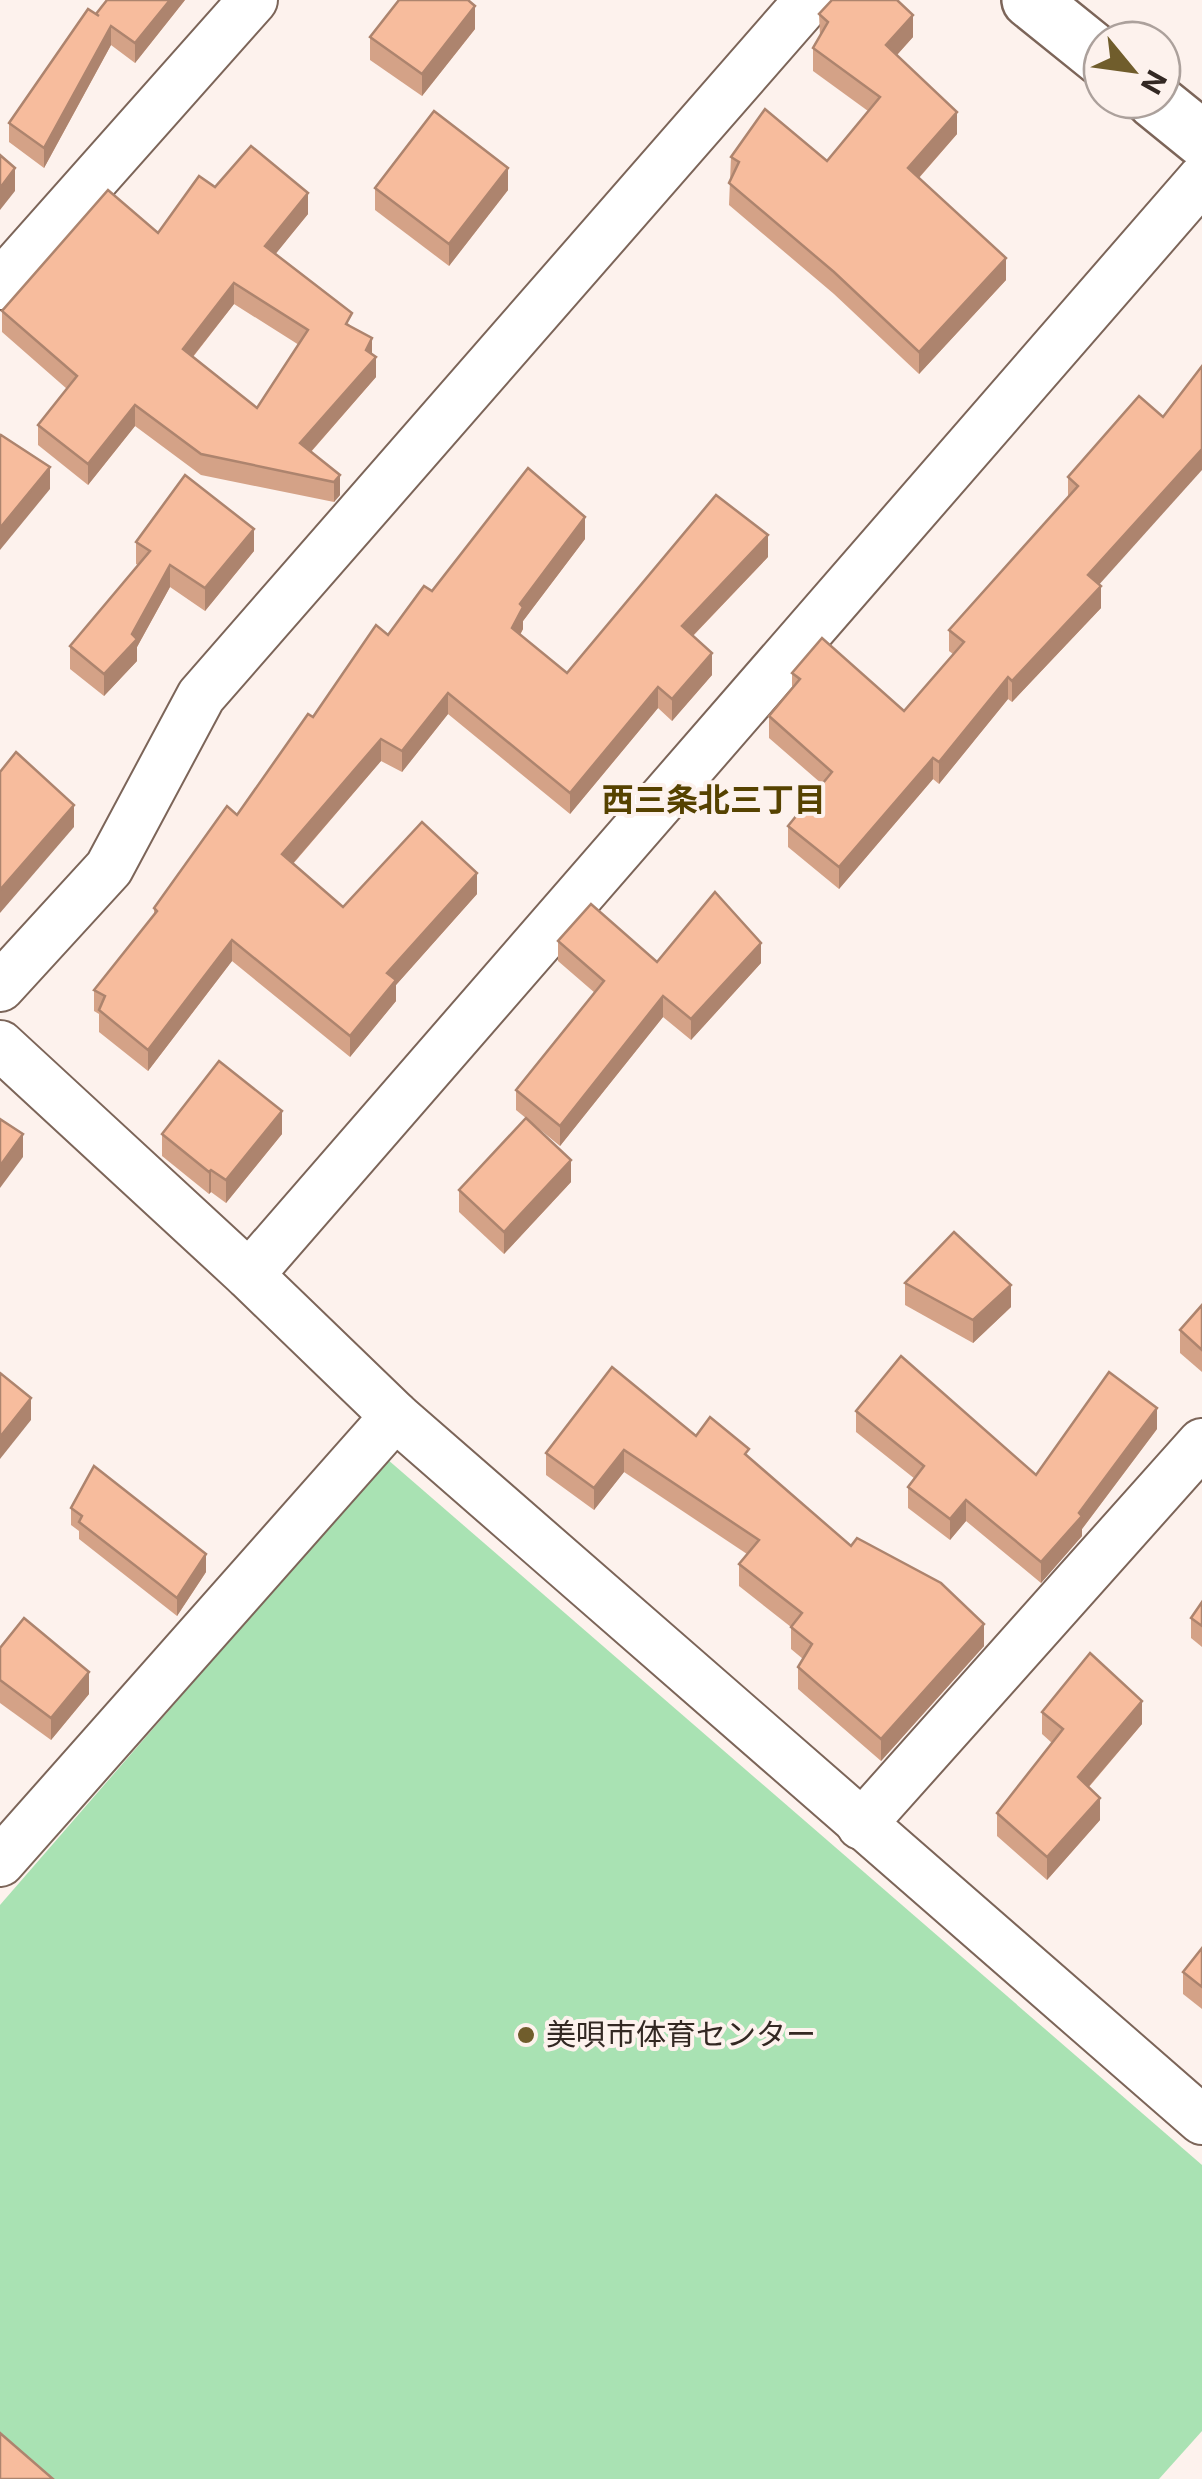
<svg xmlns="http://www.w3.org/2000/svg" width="1202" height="2479" viewBox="0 0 1202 2479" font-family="Inter,'Noto Sans JP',sans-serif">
<rect width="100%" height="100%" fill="#fdf2ed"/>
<polygon fill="#a9e2b3" points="387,1459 1202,2165 1202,2431 1159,2479 0,2479 0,1905"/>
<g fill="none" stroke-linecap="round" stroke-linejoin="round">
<g stroke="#7c6559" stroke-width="52">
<g id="minor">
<polyline points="0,285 253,0"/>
<polyline points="0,987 109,868 201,696 809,0"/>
<polyline points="0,1045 249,1275 395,1416 1202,2120"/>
<polyline points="249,1275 1202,179"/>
<polyline points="861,1825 1202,1443"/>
<polyline points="0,1862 395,1416"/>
</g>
</g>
<g stroke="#7c6559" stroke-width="60">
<g id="tertiary">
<polyline points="1030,0 1102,58"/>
<polyline points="1154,100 1202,139"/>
</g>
</g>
<use href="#minor" stroke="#fff" stroke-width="48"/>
<use href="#tertiary" stroke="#fff" stroke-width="55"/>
</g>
<g fill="#d4a287" fill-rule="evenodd">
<polygon points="185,0 135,63 111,45 44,168 9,142 9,123 96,14"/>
<polygon points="819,14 913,37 897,55 957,134 919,178 1006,280 919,374 834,294 729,205 731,157 827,161 868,111 813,71 813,48 820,36"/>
<polygon points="475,29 422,96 370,60 370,37"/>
<path d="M215 187 308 214 275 254 352 327 372 354 376 377 311 452 340 475V495L334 502 201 475 135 426 88 485 38 445V425L67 389 2 332V311L158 233ZM234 304 299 345 257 408 193 357Z"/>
<polygon points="375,188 508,190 449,266 375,210"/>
<polygon points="1139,396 1099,584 1101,608 1012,702 1008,699 939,784 933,779 839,889 788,847 788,826 822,784 769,738 769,716 792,689 792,673 904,711 953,654 949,651 949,630 1068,498 1068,477"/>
<polygon points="585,539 523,621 523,629 520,635 567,673 768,557 693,636 712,675 672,721 658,708 570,814 448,714 402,772 381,761 293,864 343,907 477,894 396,985 396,1001 350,1057 232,961 148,1071 99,1032 99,1014 94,1011 94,990 154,915 154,908 237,815 313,717 388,635 432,591"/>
<polygon points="136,542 254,551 205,611 170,587 137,647 137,661 104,696 70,669 70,646 138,565 136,564"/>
<polygon points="558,941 657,962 761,963 691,1040 663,1017 560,1146 516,1110 516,1090 595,993 558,961"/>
<polygon points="162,1134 282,1134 226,1203 211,1192 209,1194 162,1156"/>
<polygon points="571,1182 504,1254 459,1212 459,1190"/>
<polygon points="905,1283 1011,1307 973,1343 905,1305"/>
<polygon points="1202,1305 1202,1372 1180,1353 1180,1330"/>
<polygon points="856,1411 1036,1475 1157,1429 1082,1529 1082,1536 1041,1583 966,1521 950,1540 908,1508 908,1487 915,1479 856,1432"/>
<polygon points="696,1436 749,1458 851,1546 984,1646 881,1761 798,1689 798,1667 803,1659 791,1649 791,1627 739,1586 739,1564 747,1554 624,1472 594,1510 546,1475 546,1453"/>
<polygon points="71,1508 206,1572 177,1616 79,1539 79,1531 71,1525"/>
<polygon points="1202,1602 1202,1647 1191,1638 1191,1618"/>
<polygon points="0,1648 89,1694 51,1740 0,1703"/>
<polygon points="1042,1712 1142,1724 1089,1787 1100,1820 1047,1880 997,1836 997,1813 1052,1743 1042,1734"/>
<polygon points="1202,1948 1202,2009 1183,1994 1183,1972"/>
</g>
<g fill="#ad846e">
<polygon points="170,0 185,0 135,63 135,43"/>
<polygon points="475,6 475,29 422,96 422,74"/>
<polygon points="913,15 913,37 886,67 886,45"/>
<polygon points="111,26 111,45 44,168 44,148"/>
<polygon points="957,112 957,134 908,190 908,168"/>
<polygon points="15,168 15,191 0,210 0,188"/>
<polygon points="508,168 508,190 449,266 449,244"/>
<polygon points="308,193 308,214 265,267 265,246"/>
<polygon points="1006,258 1006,280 919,374 919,352"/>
<polygon points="234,283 234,304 183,369 183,349"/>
<polygon points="372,338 372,359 376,357 376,377 300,464 300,443"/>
<polygon points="135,405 135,426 88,485 88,464"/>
<polygon points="1202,449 1202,470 1088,597 1088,575"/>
<polygon points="50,467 50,489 0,550 0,528"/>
<polygon points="340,475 340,495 334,502 334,482"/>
<polygon points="585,517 585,539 523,621 523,629 512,649 512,628 520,604"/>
<polygon points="254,529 254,551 205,611 205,588"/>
<polygon points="768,535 768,557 682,647 682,626"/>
<polygon points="170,565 170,587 137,647 137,661 104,696 104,674 132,634"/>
<polygon points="1101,586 1101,608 1012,702 1012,681"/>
<polygon points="712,653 712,675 672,721 672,699"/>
<polygon points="1008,677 1008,699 939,784 939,762"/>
<polygon points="658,687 658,708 570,814 570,793"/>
<polygon points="448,693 448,714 402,772 402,751"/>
<polygon points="381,739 381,761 282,876 282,854"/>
<polygon points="933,758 933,779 839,889 839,867"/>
<polygon points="74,805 74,827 0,913 0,890"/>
<polygon points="477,873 477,894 396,985 396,1001 350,1057 350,1036 387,973"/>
<polygon points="232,940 232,961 148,1071 148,1050"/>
<polygon points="761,943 761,963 691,1040 691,1019"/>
<polygon points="663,996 663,1017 560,1146 560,1126"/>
<polygon points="282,1111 282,1134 226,1203 226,1180"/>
<polygon points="23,1134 23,1157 0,1188 0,1166"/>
<polygon points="571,1160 571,1182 504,1254 504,1232"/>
<polygon points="211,1170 211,1192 209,1194 209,1172"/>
<polygon points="1011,1285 1011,1307 973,1343 973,1320"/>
<polygon points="31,1398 31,1420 0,1459 0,1437"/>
<polygon points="1157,1408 1157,1429 1082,1529 1082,1536 1041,1583 1041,1562"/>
<polygon points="624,1450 624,1472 594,1510 594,1488"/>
<polygon points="966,1500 966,1521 950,1540 950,1519"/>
<polygon points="206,1554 206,1572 177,1616 177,1598"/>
<polygon points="984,1624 984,1646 881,1761 881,1739"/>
<polygon points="89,1672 89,1694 51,1740 51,1718"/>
<polygon points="1142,1701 1142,1724 1078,1799 1078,1777"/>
<polygon points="1100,1798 1100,1820 1047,1880 1047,1857"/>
</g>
<g fill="#f7bc9d" stroke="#ad846e" stroke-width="2.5" fill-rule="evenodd">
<polygon points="107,0 170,0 135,43 111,26 44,148 9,123 88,9 99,16 96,14"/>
<polygon points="399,0 468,0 475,6 422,74 370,37"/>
<polygon points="832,0 897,0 913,15 886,45 957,112 908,168 1006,258 919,352 834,272 729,183 739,162 731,157 765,109 827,161 880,97 813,48 828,22 819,14"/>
<polygon points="434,111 508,168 449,244 375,188"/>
<path d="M251 146 308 193 265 246 352 313 346 324 372 338 366 350 376 357 300 443 340 475 334 482 201 454 135 405 88 464 38 425 77 376 2 311 108 190 158 233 199 176 215 187ZM234 283 308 330 257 408 183 349Z"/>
<polygon points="0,155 15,168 0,188"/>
<polygon points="1202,366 1202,449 1088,575 1101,586 1012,681 1008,677 939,762 933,758 839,867 788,826 832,772 769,716 800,679 792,673 822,638 904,711 964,642 949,630 1078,486 1068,477 1139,396 1163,417"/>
<polygon points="1,435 50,467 0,528 0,437"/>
<polygon points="528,468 585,517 520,604 523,607 512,628 567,673 716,495 768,535 682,626 712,653 672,699 658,687 570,793 448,693 402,751 381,739 282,854 343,907 422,822 477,873 387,973 396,980 350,1036 232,940 148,1050 99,1010 105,996 94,990 157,911 154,908 227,806 237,815 308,714 313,717 376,625 388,635 424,586 432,591"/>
<polygon points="185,475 254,529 205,588 170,565 132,634 137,639 104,674 70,646 150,551 136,542"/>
<polygon points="16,752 74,805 0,890 0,772"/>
<polygon points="715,892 761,943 691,1019 663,996 560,1126 516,1090 604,981 558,941 591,904 657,962"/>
<polygon points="219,1061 282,1111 226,1180 211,1170 209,1172 162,1134"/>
<polygon points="526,1118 571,1160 504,1232 459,1190"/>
<polygon points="0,1119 23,1134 0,1166"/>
<polygon points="954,1232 1011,1285 973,1320 905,1283"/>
<polygon points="1202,1305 1202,1350 1180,1330"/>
<polygon points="901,1356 1036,1475 1109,1372 1157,1408 1079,1513 1082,1516 1041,1562 966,1500 950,1519 908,1487 924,1466 856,1411"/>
<polygon points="612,1367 696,1436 710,1417 749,1449 745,1454 851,1546 857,1538 941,1583 984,1624 881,1739 798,1667 812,1644 791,1627 802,1613 739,1564 759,1540 624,1450 594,1488 546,1453"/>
<polygon points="0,1373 31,1398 0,1437"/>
<polygon points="94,1466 206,1554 177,1598 79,1522 82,1516 71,1508"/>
<polygon points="1202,1602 1202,1626 1191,1618"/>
<polygon points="24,1618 89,1672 51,1718 0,1680 0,1648"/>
<polygon points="1090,1653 1142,1701 1078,1777 1100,1798 1047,1857 997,1813 1063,1729 1042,1712"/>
<polygon points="1202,1948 1202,1987 1183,1972"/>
<polygon points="0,2433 53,2479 0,2479"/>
</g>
<circle fill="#705d2c" stroke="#fdf2ed" stroke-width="4" cx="526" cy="2035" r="10"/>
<g text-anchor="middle" stroke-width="8" stroke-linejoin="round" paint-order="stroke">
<g font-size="30" fill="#332823" stroke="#fdf2ed" text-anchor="start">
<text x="546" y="2045">美唄市体育センター</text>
</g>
<g font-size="32" font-weight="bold" fill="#564200" stroke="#fdf2ed">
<text x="714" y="811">西三条北三丁目</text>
</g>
</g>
<g transform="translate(1132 70) rotate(119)"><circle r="48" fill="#fdf2ed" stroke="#aca19c" stroke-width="2.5"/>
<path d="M0-8L18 38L0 25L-18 38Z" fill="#705d2c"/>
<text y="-15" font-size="28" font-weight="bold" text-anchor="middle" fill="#332823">N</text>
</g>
</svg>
